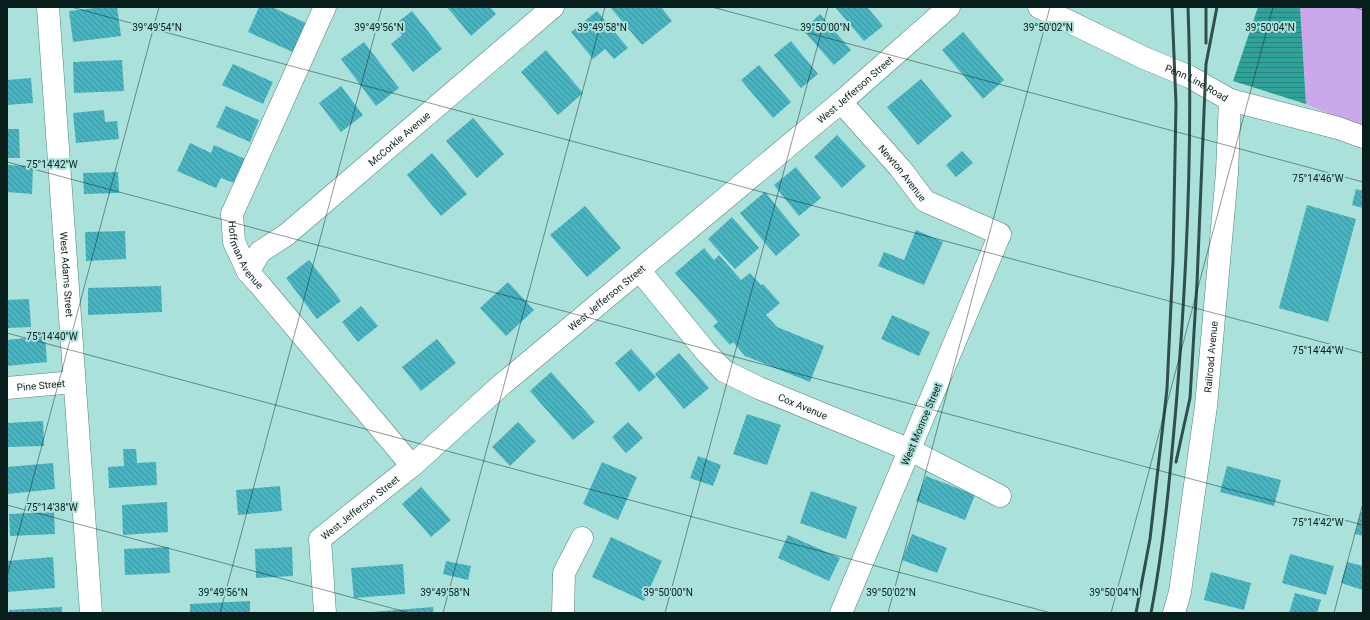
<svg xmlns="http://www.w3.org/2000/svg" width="1370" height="620" viewBox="0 0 1370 620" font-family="Roboto,sans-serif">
<defs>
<pattern id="water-rules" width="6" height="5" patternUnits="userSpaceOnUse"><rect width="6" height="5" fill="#31a299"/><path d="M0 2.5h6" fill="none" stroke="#28837c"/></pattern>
<pattern id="building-back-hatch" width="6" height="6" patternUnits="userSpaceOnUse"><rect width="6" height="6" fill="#47b4c2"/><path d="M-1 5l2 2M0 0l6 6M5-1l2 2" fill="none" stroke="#39929d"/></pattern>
</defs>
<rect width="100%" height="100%" fill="#aae1db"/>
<polygon fill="#cba8ec" points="1300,7 1363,7 1363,128 1306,104"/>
<polygon fill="url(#water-rules)" points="1258,7 1300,7 1306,104 1233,81"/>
<g fill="url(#building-back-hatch)">
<polygon points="104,7 117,7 121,36 73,42 69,11"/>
<polygon points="259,7 272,7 306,23 293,52 248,32"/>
<polygon points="447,7 490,7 496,14 471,36"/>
<polygon points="610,7 661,7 672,21 642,45"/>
<polygon points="835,7 867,7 883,26 864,41"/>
<polygon points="412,11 442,49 413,72 391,44 402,35 394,25"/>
<polygon points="597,11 628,48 614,59 605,49 593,59 571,32"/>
<polygon points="820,14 851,50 834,65 803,30"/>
<polygon points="963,32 1004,80 983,99 942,50"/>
<polygon points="791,41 818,74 801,88 774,55"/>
<polygon points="364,42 399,88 376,106 341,59"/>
<polygon points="546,50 583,93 558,115 521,72"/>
<polygon points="122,60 124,91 74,93 73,62"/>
<polygon points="233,64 273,82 263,104 222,85"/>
<polygon points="759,65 791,102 773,118 741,80"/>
<polygon points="31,78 33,103 7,105 7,80"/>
<polygon points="921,79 952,116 918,145 887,107"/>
<polygon points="341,86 363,115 341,132 319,103"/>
<polygon points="226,106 259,120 250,142 216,127"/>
<polygon points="104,110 105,122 117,121 119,139 76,143 73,113"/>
<polygon points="473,118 504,154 477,178 446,141"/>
<polygon points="7,129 19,129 20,158 7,158"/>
<polygon points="837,135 866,166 842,188 814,157"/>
<polygon points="190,143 211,153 214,145 245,159 234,183 221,178 216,188 177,171"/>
<polygon points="962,151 973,163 956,177 946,165"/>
<polygon points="432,153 467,194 441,216 407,175"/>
<polygon points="7,165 33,166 32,194 7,192"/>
<polygon points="796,167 821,198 799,216 774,185"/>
<polygon points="118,172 119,193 84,194 83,173"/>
<polygon points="1356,189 1363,191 1363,208 1352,205"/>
<polygon points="765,192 800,235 776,256 740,213"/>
<polygon points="1307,205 1356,219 1328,322 1279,308"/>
<polygon points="585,206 621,248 587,277 550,235"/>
<polygon points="732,217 759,248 735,269 708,239"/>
<polygon points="916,230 943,242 924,285 878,266 884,252 904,260"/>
<polygon points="125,231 126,259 86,261 85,232"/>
<polygon points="704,248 714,260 719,255 741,280 750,273 761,285 763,284 780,303 766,315 777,327 824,346 810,382 745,356 733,342 730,345 713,326 718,322 675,273"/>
<polygon points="309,260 341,301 317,319 286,278"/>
<polygon points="508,282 534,310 506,336 480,308"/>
<polygon points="161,286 162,312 88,315 88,288"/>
<polygon points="29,299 31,327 7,328 7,300"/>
<polygon points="361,306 378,326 358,342 342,322"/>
<polygon points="892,315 930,332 919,356 881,339"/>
<polygon points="45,336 47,362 7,366 7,340"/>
<polygon points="437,339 456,363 421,391 402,367"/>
<polygon points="631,349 656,377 639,392 615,363"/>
<polygon points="679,353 709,388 684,409 655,374"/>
<polygon points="551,372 595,422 573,440 530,391"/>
<polygon points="747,414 781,425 767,465 733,454"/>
<polygon points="43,421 44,446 7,447 7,423"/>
<polygon points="518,422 536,441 510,466 492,447"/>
<polygon points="628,422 643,438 626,453 612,437"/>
<polygon points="123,449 136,449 137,463 156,462 157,485 109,488 108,467 124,466"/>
<polygon points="698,456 721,465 713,486 690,478"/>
<polygon points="602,462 637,477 618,520 583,504"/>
<polygon points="53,463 55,489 8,494 7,467"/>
<polygon points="1227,466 1281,480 1274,506 1220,492"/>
<polygon points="926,476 975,495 965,520 916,501"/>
<polygon points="280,486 282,511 238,515 236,490"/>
<polygon points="421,487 451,520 431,537 402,504"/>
<polygon points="811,491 857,507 846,539 800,523"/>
<polygon points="167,502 168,532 123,535 122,505"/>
<polygon points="54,512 55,534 10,536 9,514"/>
<polygon points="1361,512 1363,513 1363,536 1355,534"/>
<polygon points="912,534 947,548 937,573 902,560"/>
<polygon points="788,535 840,558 829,581 778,558"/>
<polygon points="611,537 662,561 644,601 592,577"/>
<polygon points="169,547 170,573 125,575 124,549"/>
<polygon points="292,547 293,576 256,578 255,549"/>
<polygon points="1290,554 1334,566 1326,595 1282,583"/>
<polygon points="53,557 55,588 7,592 7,561"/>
<polygon points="446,561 471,566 468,580 443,574"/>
<polygon points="1347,562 1363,566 1363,590 1341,583"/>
<polygon points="403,564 405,594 354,598 351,568"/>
<polygon points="1211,572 1251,583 1244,610 1204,600"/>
<polygon points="1295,593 1321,600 1317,613 1289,613"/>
<polygon points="250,601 250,613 190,613 190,604"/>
<polygon points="62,607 62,613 9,613 9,610"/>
<polygon points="433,607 434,613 372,613 372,612"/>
</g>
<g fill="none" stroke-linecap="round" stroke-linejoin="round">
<g stroke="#4f847e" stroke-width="23">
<g id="minor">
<path id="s1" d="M48 7 91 613"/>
<path id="s2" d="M325 7 232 214 234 242 248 272 260 285 412 466"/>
<path id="s3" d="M1039 7 1142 57 1190 77 1230 100 1338 128 1363 137"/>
<path id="s4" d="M841 102 900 168 925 201 1000 234 841 613"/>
<path id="s5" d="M640 271 706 352 724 371 759 388 910 450 1000 496"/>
<path id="s6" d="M248 272 260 252 286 235 553 7"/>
<path id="s7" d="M7 388 74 382"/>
<path id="s8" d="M325 613 320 539 412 466 499 387 841 102 949 7"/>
<polyline points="563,613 564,573 582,538"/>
<path id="s9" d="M1174 613 1180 592 1206 406 1227 173 1230 100"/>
</g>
</g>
<use href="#minor" stroke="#fff" stroke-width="22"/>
<g stroke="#304e4b" stroke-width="3">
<polyline points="1206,7 1206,43"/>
<polyline points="1176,462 1190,398 1197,283 1206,64 1217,7"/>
<polyline points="1136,613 1150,539 1167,389 1173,261 1176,104 1172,7"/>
<path d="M1151 613C1164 545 1170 476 1176 407 1187 274 1193 140 1188 7"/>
</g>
</g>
<path fill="none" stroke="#081e1c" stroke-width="1" stroke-opacity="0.45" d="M71 7 1363 353M712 7 1363 182M1353 7 1363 10M7 162 1363 525M7 333 1051 613M7 505 410 613M7 576 159 7M220 613 382 7M443 613 605 7M665 613 828 7M888 613 1050 7M1111 613 1273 7M1334 613 1363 503"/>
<g text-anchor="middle" stroke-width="4" stroke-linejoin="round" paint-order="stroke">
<g font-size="10" fill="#081e1c" stroke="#aae1db">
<text dy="4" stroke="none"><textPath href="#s3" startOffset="175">Penn Line Road</textPath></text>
<text dy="4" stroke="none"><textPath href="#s8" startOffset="773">West Jefferson Street</textPath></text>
<text dy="4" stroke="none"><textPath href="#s6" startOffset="203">McCorkle Avenue</textPath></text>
<text dy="4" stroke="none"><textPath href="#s4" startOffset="94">Newton Avenue</textPath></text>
<text dy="4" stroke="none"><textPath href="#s2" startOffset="271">Hoffman Avenue</textPath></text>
<text dy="4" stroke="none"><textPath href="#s1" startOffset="268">West Adams Street</textPath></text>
<text dy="4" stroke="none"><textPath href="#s8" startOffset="449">West Jefferson Street</textPath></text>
<text dy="4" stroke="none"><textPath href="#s9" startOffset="259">Railroad Avenue</textPath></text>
<text dy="4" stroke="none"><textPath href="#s7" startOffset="34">Pine Street</textPath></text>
<text dy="4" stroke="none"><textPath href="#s5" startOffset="217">Cox Avenue</textPath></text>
<text transform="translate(921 424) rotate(-67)" y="4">West Monroe Street</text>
<text dy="4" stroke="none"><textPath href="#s8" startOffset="125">West Jefferson Street</textPath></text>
</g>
</g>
<g font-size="10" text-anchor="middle" fill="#081e1c" stroke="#aae1db" stroke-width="4" stroke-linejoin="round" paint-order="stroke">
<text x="157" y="31">39°49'54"N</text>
<text x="379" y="31">39°49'56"N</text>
<text x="602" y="31">39°49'58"N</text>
<text x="825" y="31">39°50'00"N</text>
<text x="1048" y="31">39°50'02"N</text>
<text x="1270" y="31">39°50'04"N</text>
<text x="52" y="168">75°14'42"W</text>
<text x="1318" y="182">75°14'46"W</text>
<text x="52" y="340">75°14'40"W</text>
<text x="1318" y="354">75°14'44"W</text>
<text x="52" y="511">75°14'38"W</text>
<text x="1318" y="526">75°14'42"W</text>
<text x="223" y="596">39°49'56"N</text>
<text x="445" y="596">39°49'58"N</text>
<text x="668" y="596">39°50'00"N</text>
<text x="891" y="596">39°50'02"N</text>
<text x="1114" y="596">39°50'04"N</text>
</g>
<rect width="1370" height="620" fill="none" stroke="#081e1c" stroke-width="16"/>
</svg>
